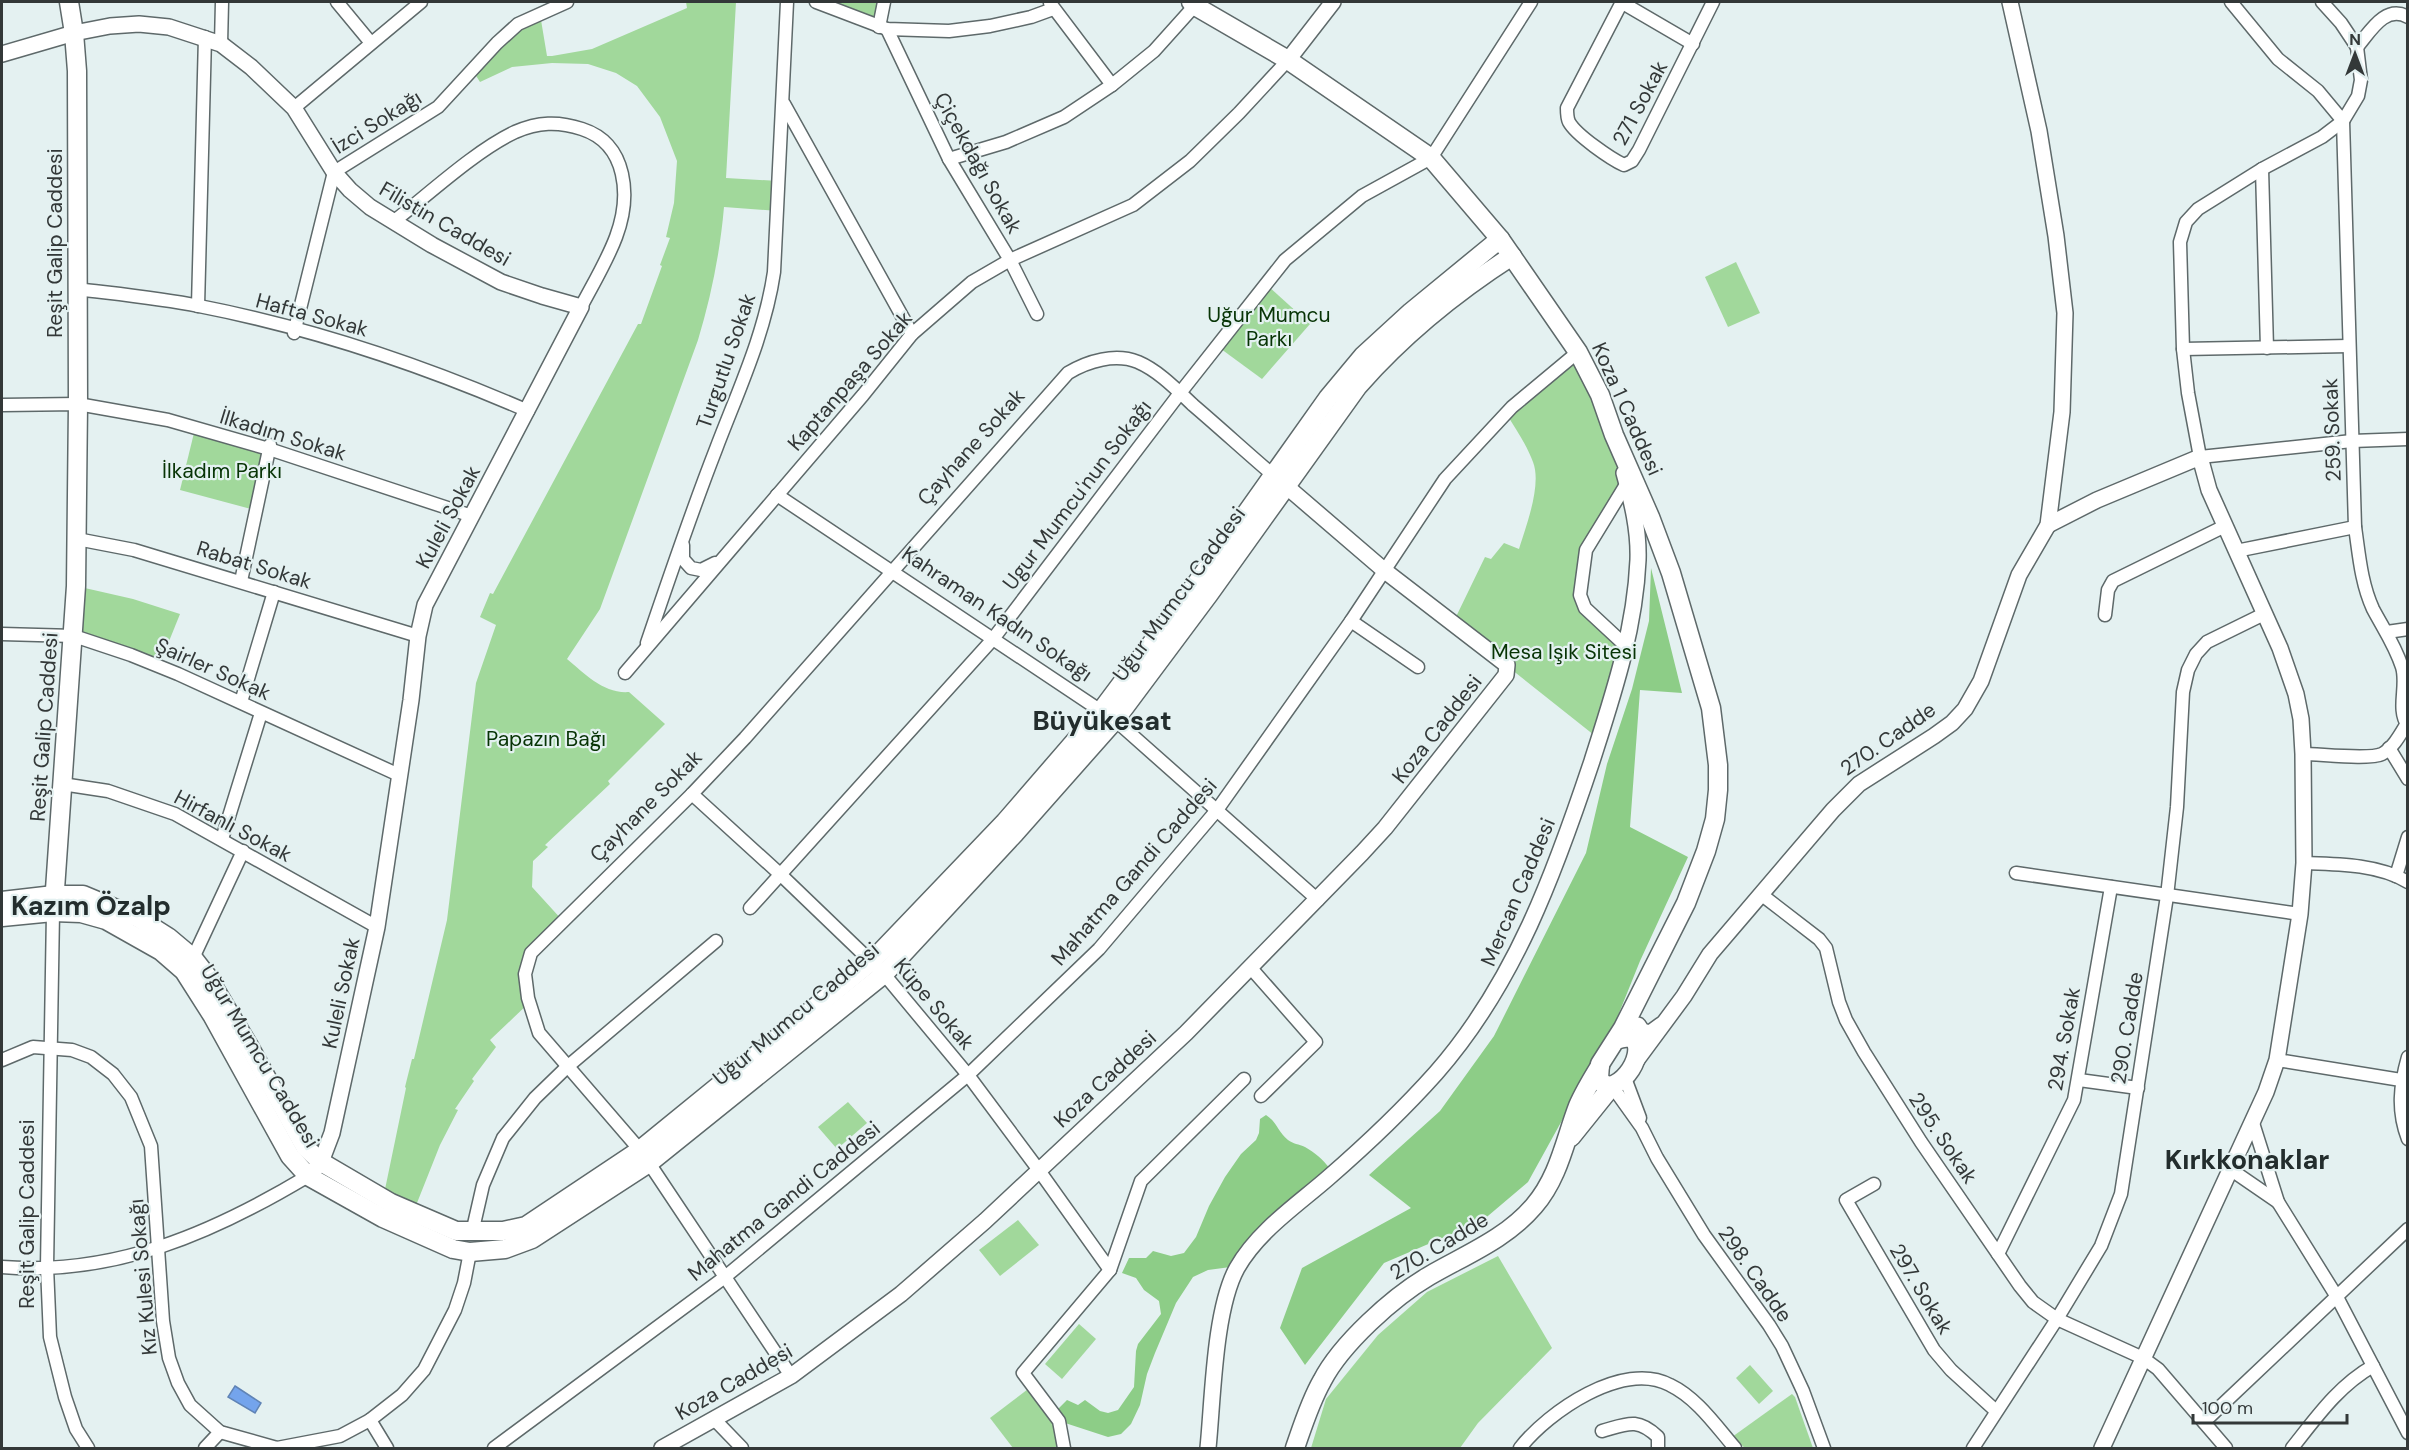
<svg xmlns="http://www.w3.org/2000/svg" width="2409" height="1450" viewBox="0 0 2409 1450" font-family="'DM Sans',sans-serif">
<rect width="100%" height="100%" fill="#e4f1f1"/>
<g fill="#a1d89b">
<path d="M686 2H736L726 178 779 181 778 211 724 207C720 253 711 297 698 340L600 609 567 659C585 674 604 694 629 692L665 724 608 781 610 784 545 845 548 847 533 861 532 887 563 921 531 953 530 1002 490 1040 496 1047 472 1079 474 1081 455 1109 458 1110 440 1145 413 1213 383 1199 406 1088 405 1087 412 1059H414L447 920 476 683 496 625 480 617 490 593 493 594 638 324H641L662 266 660 265 670 238 666 237 674 203 677 161 660 117 637 86 616 73 588 64 552 63 512 67 480 82 473 71 497 43 540 14 547 56H552L592 49 687 8Z"/>
<polygon points="816,2 884,2 879,27"/>
<polygon points="1736,262 1760,313 1728,327 1705,277"/>
<polygon points="1266,284 1310,324 1262,379 1217,346"/>
<path d="M1578 352 1627 483 1586 550 1580 595 1627 647 1599 739 1453 623 1485 557 1491 559 1504 543 1519 549C1526 526 1542 485 1533 462 1527 445 1515 428 1506 413Z"/>
<polygon points="194,433 264,453 251,509 180,490"/>
<polygon points="76,586 133,599 180,614 159,666 74,636"/>
<polygon points="848,1102 867,1123 837,1149 818,1127"/>
<polygon points="1018,1220 1039,1245 1000,1276 979,1250"/>
<polygon points="1498,1256 1552,1348 1478,1423 1460,1448 1311,1448 1326,1399 1378,1335 1427,1292"/>
<polygon points="1079,1324 1096,1339 1062,1379 1045,1364"/>
<polygon points="1750,1365 1773,1391 1759,1404 1736,1378"/>
<polygon points="1032,1386 1059,1421 1064,1448 1013,1448 990,1418"/>
<polygon points="1792,1394 1795,1397 1813,1448 1745,1448 1732,1437"/>
</g>
<g fill="#8dcd87">
<polygon points="1651,568 1682,693 1640,690 1630,827 1688,857 1640,961 1613,1028 1528,1182 1482,1221 1384,1263 1305,1365 1280,1328 1302,1268 1411,1208 1369,1175 1440,1111 1494,1036 1586,853 1607,764 1632,689 1649,621"/>
<path d="M1266 1115C1277 1122 1278 1132 1288 1140 1293 1144 1299 1144 1305 1147 1315 1153 1323 1159 1330 1169L1238 1266 1208 1270 1193 1277 1176 1303 1155 1353 1147 1374 1140 1405 1131 1424 1121 1434 1108 1437 1059 1421 1053 1414 1067 1400 1078 1405 1085 1400 1100 1411 1108 1413 1118 1410 1134 1387 1136 1351 1138 1344 1161 1314 1159 1301 1144 1290 1136 1278 1122 1273 1129 1258H1146L1153 1251 1171 1256 1184 1253 1196 1237 1209 1206 1225 1177 1241 1154 1256 1140 1259 1133 1260 1119Z"/>
</g>
<polygon fill="#74a4ec" stroke="#6084b6" stroke-width="1.5" points="235,1386 261,1403 255,1413 228,1397"/>
<g fill="none" stroke-linecap="round" stroke-linejoin="round">
<g stroke="#5e696a" stroke-width="15">
<g id="minor">
<polyline points="337,2 371,43"/>
<polyline points="816,2 887,29 949,31 990,26 1031,17 1053,9"/>
<polyline points="1621,2 1693,44"/>
<path d="M1622 2 1567 108C1567 112 1567 118 1569 122 1576 135 1611 159 1624 165L1632 161 1639 150 1713 2"/>
<polyline points="2231,2 2278,59 2318,91 2343,121"/>
<path d="M2322 2 2341 23 2357 47C2370 32 2385 4 2408 17"/>
<polyline points="1050,3 1112,85"/>
<polyline points="879,27 884,2"/>
<polyline points="887,29 949,159 1010,260 1037,314"/>
<polyline points="221,44 222,2"/>
<polyline points="2357,47 2361,80 2358,96 2343,121 2322,137 2262,169 2198,209 2186,222 2180,242 2183,349 2188,393 2200,457 2352,441 2408,439"/>
<polyline points="784,104 912,334"/>
<polyline points="294,108 421,2"/>
<path d="M2343 121 2355 527C2359 554 2361 583 2373 609 2383 628 2395 645 2402 667 2408 686 2396 709 2408 726"/>
<polyline points="949,159 1006,142 1064,117 1112,85 1154,51 1198,2"/>
<polyline points="2262,169 2267,348"/>
<path d="M393 222C429 194 475 151 515 132 538 122 558 121 582 129 628 144 631 197 616 237 607 261 593 284 581 307"/>
<path d="M77 289C117 294 159 298 199 306 312 328 422 365 528 411"/>
<polyline points="198,306 205,37"/>
<polyline points="294,333 334,172 438,107 497,43 518,24 567,2"/>
<polyline points="2183,349 2349,346"/>
<polyline points="2,405 78,404 168,420 269,449 472,516"/>
<polyline points="1627,483 1586,550 1580,595 1585,608 1627,647"/>
<polyline points="777,495 1101,711"/>
<polyline points="77,539 134,550 418,636"/>
<polyline points="683,545 683,559 691,568 701,570 715,563"/>
<polyline points="2236,551 2355,527"/>
<polyline points="241,581 270,445"/>
<polyline points="2105,615 2108,590 2113,581 2225,526"/>
<polyline points="1351,621 1418,667"/>
<polyline points="2387,632 2408,629"/>
<polyline points="2,634 74,636 131,655 178,674 399,775"/>
<path d="M647 643C669 578 691 513 716 449 738 391 765 334 774 272L787 2"/>
<polyline points="625,673 863,395 912,334 972,282 1010,260 1133,205 1190,161 1239,113 1288,60"/>
<polyline points="241,702 274,592"/>
<polyline points="1115,720 1318,900"/>
<polyline points="2389,748 2408,779"/>
<path d="M2303 754C2320 754 2369 760 2382 754 2393 748 2400 735 2406 725"/>
<polyline points="62,784 108,791 175,814 377,927"/>
<polyline points="692,794 781,875 884,974 968,1075 1038,1169 1110,1270"/>
<polyline points="222,839 261,713"/>
<path d="M2304 863C2337 864 2378 864 2408 882"/>
<polyline points="2016,873 2300,914"/>
<polyline points="2396,876 2408,837"/>
<polyline points="1762,895 1819,939 1826,948 1839,1002 1846,1020 1864,1052 1921,1142 2020,1286 2033,1302 2057,1319 2143,1358 2158,1369 2226,1448"/>
<polyline points="750,908 993,639 1180,393 1285,260 1362,196 1431,158 1531,2"/>
<polyline points="53,912 47,1267 50,1337 65,1397 76,1429 88,1448"/>
<polyline points="193,958 243,851"/>
<polyline points="1250,967 1316,1042 1261,1096"/>
<path d="M2408 1057C2400 1085 2397 1111 2408 1139"/>
<polyline points="2,1060 33,1047 72,1050 91,1057 113,1074 131,1097 151,1146 163,1321 169,1358 178,1383 190,1405 220,1432 277,1448 340,1436 370,1420 402,1395 424,1370 455,1310 464,1283 470,1252"/>
<polyline points="2277,1060 2401,1080"/>
<polyline points="1625,1078 1640,1118"/>
<polyline points="2079,1080 2138,1088"/>
<polyline points="1612,1086 1642,1128 1657,1158 1704,1235 1769,1325 1782,1346 1803,1391 1824,1448"/>
<polyline points="2253,1123 2278,1202 2337,1297 2408,1433"/>
<path d="M640 1150 539 1033 528 998 525 974 531 953 692 794 745 738 1068 373C1088 361 1115 353 1138 362 1159 371 1177 390 1193 405 1220 428 1246 452 1273 475"/>
<polyline points="649,1163 791,1376"/>
<polyline points="2230,1169 2278,1202"/>
<polyline points="1874,1184 1846,1200 1934,1350 1951,1370 1996,1411"/>
<polyline points="472,1233 483,1185 503,1138 535,1098 567,1067 716,941"/>
<polyline points="1998,1254 2074,1100 2111,887"/>
<path d="M2 1267C115 1276 213 1233 308 1176"/>
<polyline points="714,1419 742,1448"/>
<polyline points="370,1420 387,1448"/>
<polyline points="2204,1422 2408,1229"/>
<path d="M1602 1431C1627 1424 1637 1417 1658 1437V1448"/>
<polyline points="205,1448 220,1432"/>
<polyline points="494,1448 725,1277 968,1075 1099,949 1217,810 1351,621 1445,479 1512,407 1578,352"/>
<polyline points="1064,1448 1059,1421 1023,1373 1110,1270 1141,1181 1244,1079"/>
<path d="M1520 1448C1548 1412 1623 1360 1670 1385 1697 1398 1716 1426 1735 1448"/>
<polyline points="1973,1448 2057,1319 2101,1246 2121,1194 2167,896 2177,807 2183,692 2188,670 2196,654 2207,642 2264,614"/>
<path d="M2292 1448C2316 1418 2338 1386 2373 1366"/>
</g>
</g>
<g stroke="#5e696a" stroke-width="18">
<g id="tertiary">
<polyline points="2,54 74,33 110,26 139,24 169,27 221,44 251,67 294,108 334,172 350,190 370,207 432,245 501,282 542,296 581,307 425,605 418,636 411,700 377,927 332,1133 321,1162 314,1170"/>
<polyline points="1288,60 1333,2"/>
<polyline points="2048,525 2097,500 2200,457 2209,490 2280,648 2296,694 2301,719 2303,754 2304,863 2300,914 2277,1060 2266,1092 2102,1448"/>
<polyline points="1638,1025 1642,1031 1650,1033 1661,1025"/>
<polyline points="1636,1061 1684,996 1710,954 1833,810 1859,784 1934,736 1952,723 1965,709 1981,681 2019,575 2048,525 2062,412 2065,313 2056,236 2039,131 2010,2"/>
<polyline points="662,1448 791,1376 901,1294 985,1221 1186,1033 1362,853 1385,828 1506,675 1507,665 1385,571 1286,486"/>
<path d="M1208 1448C1213 1399 1214 1310 1237 1268 1258 1231 1297 1205 1328 1178 1366 1145 1403 1110 1436 1073 1515 983 1555 872 1592 761 1613 695 1635 630 1638 560 1639 530 1632 502 1624 473"/>
</g>
</g>
<g stroke="#5e696a" stroke-width="21">
<g id="secondary">
<path d="M1191 2 1195 6 1288 60 1431 158 1500 239 1578 352 1600 395 1614 435 1650 517 1671 573 1711 708 1718 765V790L1715 819 1706 851 1686 903 1623 1028 1600 1064 1599 1078 1603 1084 1610 1086C1637 1079 1652 1026 1616 1040"/>
<polyline points="2,901 54,895 83,895 138,918 168,937 193,958 207,976 250,1048 305,1147 321,1162 391,1203 456,1231 503,1231 526,1226 640,1150 872,961 1005,822 1101,711 1196,584 1328,398 1363,356 1411,312 1500,239"/>
<polyline points="54,904 76,586 78,404 77,71 74,33 69,2"/>
<path d="M2 917 53 912 81 913 106 920 161 951 184 971 212 1015 290 1156 308 1176 383 1218 453 1249 470 1252 505 1249 532 1239 649 1163 884 974 1015 833 1115 720 1209 594 1358 386C1402 336 1456 292 1512 256"/>
<polyline points="1571,1137 1612,1086"/>
<path d="M1295 1448C1303 1425 1310 1402 1322 1381 1341 1344 1393 1297 1429 1276 1465 1255 1506 1239 1534 1206 1559 1177 1565 1140 1578 1106 1584 1092 1592 1079 1600 1066"/>
</g>
</g>
<use href="#minor" stroke="#fff" stroke-width="12"/>
<use href="#tertiary" stroke="#fff" stroke-width="15"/>
<use href="#secondary" stroke="#fff" stroke-width="18"/>
</g>
<g text-anchor="middle" stroke-width="4.5" stroke-linejoin="round" paint-order="stroke">
<g font-size="21" fill="#333838" stroke="#e4f1f1">
<text transform="translate(1640 103) rotate(-62)" y="7">271 Sokak</text>
<text transform="translate(377 122) rotate(-32)" y="7">İzci Sokağı</text>
<text transform="translate(978 163) rotate(61)" y="7">Çiçekdağı Sokak</text>
<text transform="translate(445 224) rotate(30)" y="7">Filistin Caddesi</text>
<text transform="translate(55 243) rotate(-90)" y="7">Reşit Galip Caddesi</text>
<text transform="translate(312 315) rotate(15)" y="7">Hafta Sokak</text>
<text transform="translate(726 361) rotate(-71)" y="7">Turgutlu Sokak</text>
<text transform="translate(850 381) rotate(-49)" y="7">Kaptanpaşa Sokak</text>
<text transform="translate(1627 409) rotate(66)" y="7">Koza 1 Caddesi</text>
<text transform="translate(2332 430) rotate(-92)" y="7">259. Sokak</text>
<text transform="translate(283 435) rotate(17)" y="7">İlkadım Sokak</text>
<text transform="translate(971 447) rotate(-48)" y="7">Çayhane Sokak</text>
<text transform="translate(1077 495) rotate(-53)" y="7">Ugur Mumcu'nun Sokağı</text>
<text transform="translate(448 517) rotate(-62)" y="7">Kuleli Sokak</text>
<text transform="translate(254 565) rotate(17)" y="7">Rabat Sokak</text>
<text transform="translate(1179 594) rotate(-54)" y="7">Uğur Mumcu Caddesi</text>
<text transform="translate(997 614) rotate(34)" y="7">Kahraman Kadın Sokağı</text>
<text transform="translate(213 669) rotate(24)" y="7">Şairler Sokak</text>
<text transform="translate(44 727) rotate(-86)" y="7">Reşit Galip Caddesi</text>
<text transform="translate(1437 729) rotate(-52)" y="7">Koza Caddesi</text>
<text transform="translate(1888 739) rotate(-35)" y="7">270. Cadde</text>
<text transform="translate(646 806) rotate(-45)" y="7">Çayhane Sokak</text>
<text transform="translate(233 826) rotate(28)" y="7">Hirfanlı Sokak</text>
<text transform="translate(1134 872) rotate(-49)" y="7">Mahatma Gandi Caddesi</text>
<text transform="translate(1518 892) rotate(-67)" y="7">Mercan Caddesi</text>
<text transform="translate(341 993) rotate(-78)" y="7">Kuleli Sokak</text>
<text transform="translate(934 1004) rotate(50)" y="7">Küpe Sokak</text>
<text transform="translate(796 1014) rotate(-40)" y="7">Uğur Mumcu Caddesi</text>
<text transform="translate(2127 1028) rotate(-81)" y="7">290. Cadde</text>
<text transform="translate(2064 1039) rotate(-80)" y="7">294. Sokak</text>
<text transform="translate(260 1056) rotate(59)" y="7">Uğur Mumcu Caddesi</text>
<text transform="translate(1105 1079) rotate(-43)" y="7">Koza Caddesi</text>
<text transform="translate(1943 1138) rotate(56)" y="7">295. Sokak</text>
<text transform="translate(784 1201) rotate(-39)" y="7">Mahatma Gandi Caddesi</text>
<text transform="translate(27 1214) rotate(-90)" y="7">Reşit Galip Caddesi</text>
<text transform="translate(1439 1246) rotate(-31)" y="7">270. Cadde</text>
<text transform="translate(1755 1274) rotate(55)" y="7">298. Cadde</text>
<text transform="translate(143 1277) rotate(-95)" y="7">Kız Kulesi Sokağı</text>
<text transform="translate(1921 1289) rotate(59)" y="7">297. Sokak</text>
<text transform="translate(734 1382) rotate(-30)" y="7">Koza Caddesi</text>
</g>
<g font-size="21" fill="#073405" stroke="#e4f1f1">
<text x="1269" y="322">Uğur Mumcu<tspan x="1269" dy="24">Parkı</tspan></text>
<text x="222" y="478">İlkadım Parkı</text>
<text x="1564" y="659">Mesa Işık Sitesi</text>
<text x="546" y="746">Papazın Bağı</text>
</g>
<g font-size="27" font-weight="bold" fill="#232d2d" stroke="#e4f1f1">
<text x="1102" y="730">Büyükesat</text>
<text x="91" y="915">Kazım Özalp</text>
<text x="2247" y="1169">Kırkkonaklar</text>
</g>
</g>
<rect width="2409" height="1450" fill="none" stroke="#333838" stroke-width="6"/>
<g transform="translate(2355 54)" stroke="#e4f1f1" stroke-width="4.5" paint-order="stroke">
<path d="M0-4.5L10 22L0 15L-10 22Z" fill="#333838"/>
<text y="-9" font-size="16" font-weight="bold" text-anchor="middle" fill="#333838">N</text>
</g>
<path d="M2193 1414v9h154v-9" fill="none" stroke="#333838" stroke-width="3"/>
<text x="2202" y="1414" font-size="18" fill="#333838" stroke="#e4f1f1" stroke-width="4.5" paint-order="stroke">100 m</text>
</svg>
